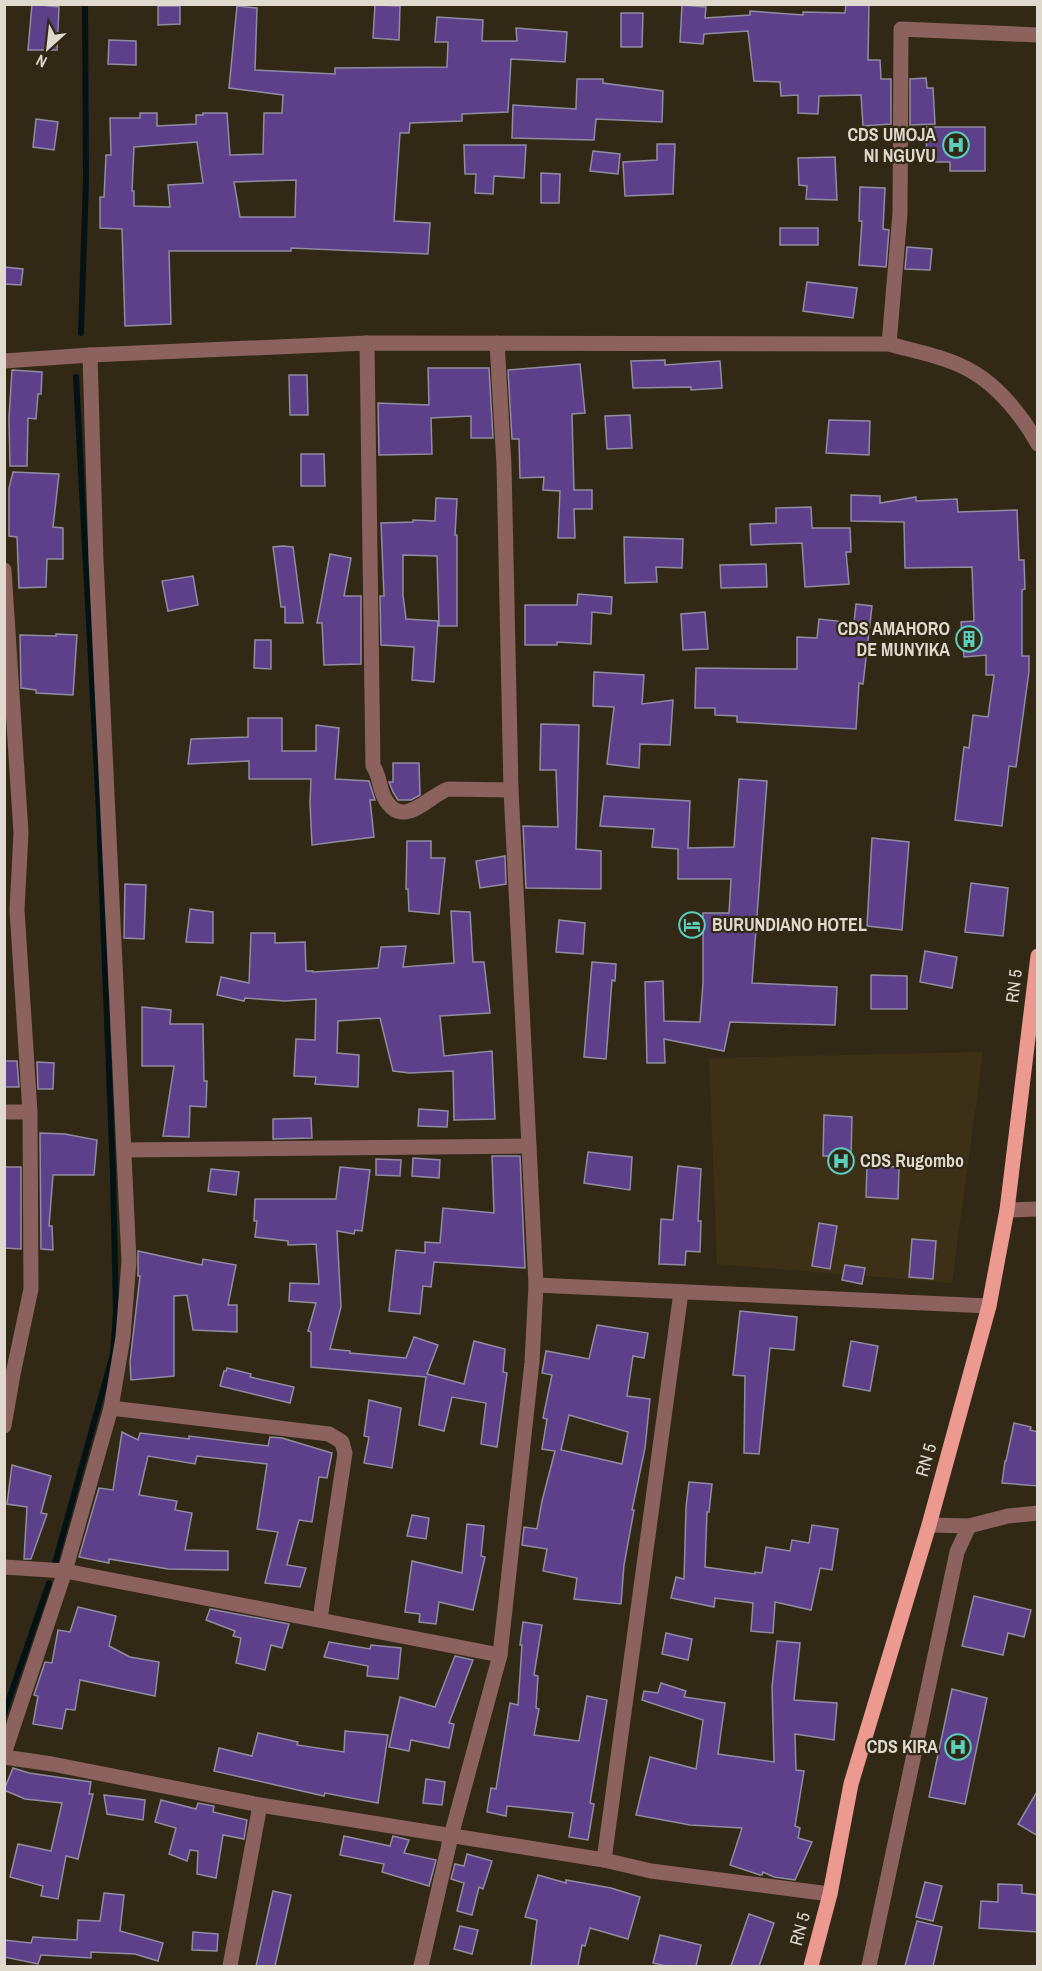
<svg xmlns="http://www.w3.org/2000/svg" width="1042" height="1971" viewBox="0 0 1042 1971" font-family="'Archivo Narrow',sans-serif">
<rect width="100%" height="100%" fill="#312916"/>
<polygon fill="#3c3117" points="983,1052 952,1283 717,1264 709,1058"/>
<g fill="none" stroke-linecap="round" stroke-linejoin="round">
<g stroke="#031315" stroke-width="6">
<polyline points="81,333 86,179 85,4"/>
<polyline points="55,1563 113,1354 116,1312 113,1174 99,813 76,377"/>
<polyline points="4,1714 49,1583"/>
</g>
</g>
<g fill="#5c4089" stroke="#928ba1" stroke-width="1.5" fill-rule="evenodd">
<polygon points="32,4 59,7 57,50 28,50"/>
<polygon points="846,4 869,4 868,60 880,60 881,79 891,79 891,124 863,126 861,95 819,96 818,114 798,113 798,95 781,96 780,82 754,81 748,31 704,34 703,44 680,42 682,5 706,7 705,18 750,15 750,11 803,15 803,12 845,13"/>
<polygon points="375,5 400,6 399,40 373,38"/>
<polygon points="158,6 180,6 180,24 158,25"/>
<path d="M237 6 257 8 255 70 335 74V68L447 67 448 42H435L437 17 483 20 482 41H517L516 28 567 32 565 62 511 59 508 112 462 114V121L410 123 409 133H400L394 221 430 223 428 254 291 248V251H169L171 324 125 326 122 229 100 228V197H104L106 155H111L110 118H140V113H157V126L196 124V115H203V113H227L230 155 263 154 264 113H282L283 95 229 88ZM197 142 203 183 168 185 170 207 134 206V191H132L134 147ZM296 180 295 217H240L234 182Z"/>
<polygon points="621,13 643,13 642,47 621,47"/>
<polygon points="109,40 136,41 136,65 108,64"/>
<polygon points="926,78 927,88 933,88 935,124 910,125 910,79"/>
<polygon points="577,79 603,79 603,83 663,91 662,122 596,119 594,140 512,138 513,105 576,109"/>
<polygon points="36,119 58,122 54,150 33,147"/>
<polygon points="926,127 985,127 985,171 950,171 950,162 927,162"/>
<polygon points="657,144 675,144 673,194 625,196 623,162 657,160"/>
<polygon points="464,145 526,145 524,178 494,176 493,194 475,193 476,174 465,174"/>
<polygon points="593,151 620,154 618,174 590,171"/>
<polygon points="835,157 837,200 806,199 807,186 799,185 798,158"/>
<polygon points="541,173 560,174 559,203 541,203"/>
<polygon points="860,187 885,188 883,229 889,230 886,267 859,265 862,221 859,221"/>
<rect x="780" y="228" width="38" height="17"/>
<polygon points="907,247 932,249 930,270 905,269"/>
<polygon points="4,267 23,269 21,285 4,284"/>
<polygon points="807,282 857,288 853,318 803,311"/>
<polygon points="665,360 665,365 720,361 722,388 691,390 691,387 633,388 631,361"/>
<polygon points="580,364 585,413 572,414 574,490 592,490 592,509 574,509 575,538 558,538 560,491 543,490 544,477 520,478 519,439 512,439 508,370"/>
<polygon points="428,368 489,368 493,438 471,438 471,416 431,418 432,454 379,455 378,403 429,405"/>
<polygon points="12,370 42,372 41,394 38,394 36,419 28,418 27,466 10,466 9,418"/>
<polygon points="289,375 307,375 308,415 290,415"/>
<polygon points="630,415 632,448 607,449 605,416"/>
<polygon points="829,420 870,421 869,455 826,453"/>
<polygon points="301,454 324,454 325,486 301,486"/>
<polygon points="13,472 59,474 53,527 63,528 63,559 47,559 46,587 19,588 17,537 9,536 9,488"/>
<polygon points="851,495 880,496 880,503 916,497 916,501 957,499 958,512 1017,510 1019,560 1024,560 1025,589 1022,590 1022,656 1029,656 1029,671 1016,767 1009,766 1002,826 955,820 964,747 969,748 973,715 988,717 994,675 986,675 986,655 964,657 961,622 974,621 972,567 905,568 904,522 851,521"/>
<polygon points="436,498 457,499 455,535 457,535 457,626 439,626 437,556 403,555 403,595 406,619 438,621 434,682 412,680 414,647 381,645 380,596 384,596 381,523 413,522 413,520 435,521"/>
<polygon points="811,507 812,528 850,528 851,552 846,552 849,584 805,587 802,543 751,545 750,524 776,523 776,508"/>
<polygon points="624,537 683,539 682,568 656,567 657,582 625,583"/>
<polygon points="283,546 293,547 303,623 285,623 285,607 281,607 273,547"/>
<polygon points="330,554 351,558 344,596 361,596 361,664 324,665 322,623 317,623"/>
<polygon points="766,564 767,587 721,588 720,565"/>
<polygon points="193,576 198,605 168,611 162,581"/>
<polygon points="578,594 612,597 611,614 592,612 591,644 557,642 557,645 525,645 525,605 577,605"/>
<polygon points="856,604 872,606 863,684 859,683 856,729 737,722 737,716 715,715 715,708 695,708 696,668 797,669 797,637 817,638 819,619 854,623"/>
<polygon points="705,612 708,649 683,650 681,614"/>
<polygon points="56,634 77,635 73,695 36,693 36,690 21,688 20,635 56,636"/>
<polygon points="255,640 271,640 271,669 254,668"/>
<polygon points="594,672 644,675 642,704 673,700 670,745 640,744 639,768 607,764 614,707 593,706"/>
<polygon points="248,718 282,718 282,751 316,751 316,725 339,728 335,779 369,781 375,800 370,800 374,837 312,845 310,803 311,779 249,779 249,761 188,764 191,739 248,737"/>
<polygon points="541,724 579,725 576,849 601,851 601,889 526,888 523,826 558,827 556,770 540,770"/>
<polygon points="393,763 419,763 420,795 411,800 398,800 393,792 389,782 393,782"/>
<polygon points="739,779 767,781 752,983 837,987 835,1025 730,1022 724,1051 664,1039 665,1063 647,1063 645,982 663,981 664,1021 700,1022 703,983 703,913 729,913 731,879 678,879 678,849 652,847 654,829 600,826 604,796 690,801 688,848 734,847"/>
<polygon points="872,838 909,842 902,930 867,926"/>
<polygon points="407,841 431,841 431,858 445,858 439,914 409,911 408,889 406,889"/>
<polygon points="505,856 506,884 480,888 476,861"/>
<polygon points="971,883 1008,888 1003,936 965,932"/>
<polygon points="125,884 146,885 144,939 124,938"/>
<polygon points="190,909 213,912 213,943 186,942"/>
<polygon points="451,911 470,912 473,962 484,962 490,1013 440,1016 444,1056 492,1051 495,1119 454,1120 453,1071 410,1073 393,1071 380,1018 338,1021 337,1053 359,1055 358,1087 315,1084 316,1077 294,1076 296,1039 315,1040 316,999 285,1001 245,998 244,1001 217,995 221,977 249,983 251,933 275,933 275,943 305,942 306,971 313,971 313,972 378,968 381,947 406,946 403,967 454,963"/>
<polygon points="559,920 585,923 583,954 556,952"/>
<polygon points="925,951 957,957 952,988 920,982"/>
<polygon points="592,962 616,964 615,981 612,980 606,1059 584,1057"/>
<polygon points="871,975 907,976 907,1009 871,1009"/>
<polygon points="142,1007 171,1010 170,1024 203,1024 204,1081 207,1081 206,1107 190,1106 189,1137 163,1136 174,1066 142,1066"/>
<polygon points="4,1061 17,1061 19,1087 4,1087"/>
<polygon points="37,1062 54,1063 53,1089 38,1089"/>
<polygon points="419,1109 448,1111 447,1127 418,1126"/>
<polygon points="824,1115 852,1117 851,1156 823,1156"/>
<polygon points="311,1118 312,1138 273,1139 273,1119"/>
<polygon points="40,1133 65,1134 97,1140 94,1175 53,1175 49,1226 52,1226 53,1250 41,1249"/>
<polygon points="588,1152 632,1157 630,1190 584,1183"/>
<polygon points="492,1156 520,1156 525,1268 434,1262 431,1287 423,1286 420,1314 389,1311 396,1250 425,1253 425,1242 440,1243 443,1208 494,1213"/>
<polygon points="413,1158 440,1160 439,1178 412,1176"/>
<polygon points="376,1159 401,1160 400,1176 376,1175"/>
<polygon points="678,1166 701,1169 698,1221 701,1221 700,1252 686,1251 685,1265 659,1264 661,1219 673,1220"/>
<polygon points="867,1166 899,1167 898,1199 866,1197"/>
<polygon points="4,1167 21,1167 21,1249 5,1248"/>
<polygon points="340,1167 370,1170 362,1231 355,1230 354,1234 337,1231 341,1307 330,1349 350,1351 350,1353 406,1358 414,1337 438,1345 427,1374 464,1384 474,1341 505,1349 503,1372 507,1373 497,1447 481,1444 486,1403 452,1397 444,1431 419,1425 426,1377 311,1367 311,1332 308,1331 316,1303 289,1301 290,1283 319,1284 316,1244 288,1245 288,1241 255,1237 257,1221 254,1221 255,1199 336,1199"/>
<polygon points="211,1169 239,1172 236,1195 208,1191"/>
<polygon points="819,1223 837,1226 830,1269 812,1266"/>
<polygon points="912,1239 936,1241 933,1279 909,1277"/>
<polygon points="138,1251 202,1265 203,1259 236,1265 228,1305 237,1305 237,1332 193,1330 187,1295 174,1296 174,1376 131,1380 130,1362 140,1276 138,1276"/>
<polygon points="845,1265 865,1268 862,1284 842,1280"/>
<polygon points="740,1311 797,1317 794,1350 770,1348 759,1454 744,1453 745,1376 733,1375"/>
<path d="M597 1325 648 1333 644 1358 633 1356 627 1396 650 1399 645 1448 632 1510H634L624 1565 621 1604 574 1599 577 1578 543 1571 547 1549 522 1545 524 1527 537 1529 542 1501 555 1451 542 1449 547 1419 543 1418 552 1375 542 1373 546 1351 589 1359ZM569 1415 628 1432 622 1464 561 1450Z"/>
<polygon points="851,1341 878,1346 870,1391 843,1386"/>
<polygon points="227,1368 251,1374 250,1377 294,1387 290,1403 220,1386 224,1371 226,1371"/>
<polygon points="369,1400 401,1408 392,1468 364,1463 369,1437 364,1436"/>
<polygon points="1014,1423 1031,1427 1030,1430 1038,1432 1038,1486 1002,1483 1005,1461 1006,1461"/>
<polygon points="122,1432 138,1440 140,1433 189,1439 189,1436 268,1446 270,1437 282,1438 332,1453 327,1478 319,1477 312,1522 299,1520 287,1565 306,1568 300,1587 265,1583 278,1532 257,1529 267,1464 197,1456 195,1464 148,1456 139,1495 177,1501 175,1510 192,1513 185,1550 228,1551 228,1570 168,1569 109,1559 109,1563 79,1557 99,1488 113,1490"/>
<polygon points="12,1465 51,1476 41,1513 47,1514 31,1559 24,1559 27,1507 7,1504"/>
<polygon points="689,1482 712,1484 709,1512 707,1512 705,1567 755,1574 755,1572 762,1573 766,1547 790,1551 792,1540 809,1543 812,1525 838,1529 832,1570 820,1568 811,1610 775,1602 773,1633 751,1631 753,1603 715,1598 714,1607 671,1598 676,1577 684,1579 686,1507"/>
<polygon points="412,1515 429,1518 426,1539 407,1536"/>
<polygon points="467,1524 484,1526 481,1556 485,1557 473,1610 439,1602 436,1624 419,1622 420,1614 405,1612 412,1561 462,1573"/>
<polygon points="974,1596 1031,1610 1024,1637 1008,1633 1003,1655 962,1646"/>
<polygon points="78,1607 116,1616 109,1646 130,1657 159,1662 155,1696 80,1680 75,1710 66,1709 62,1729 33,1724 38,1696 34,1695 45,1662 52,1663 58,1630 70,1632"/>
<polygon points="210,1609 289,1624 282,1648 271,1645 265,1670 236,1663 241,1638 233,1636 235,1631 206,1620"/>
<polygon points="523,1622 542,1625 534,1675 538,1676 536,1708 539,1709 534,1735 579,1741 587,1696 607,1700 590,1803 594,1804 588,1840 569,1837 573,1813 507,1806 506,1816 487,1812 491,1788 496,1789 510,1703 518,1705 522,1645 520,1645"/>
<polygon points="666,1633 692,1639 688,1660 662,1654"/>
<polygon points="777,1641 800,1643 794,1700 837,1703 834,1740 795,1734 796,1770 804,1771 795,1826 800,1828 798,1838 812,1842 795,1880 774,1877 763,1872 762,1875 760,1875 730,1865 742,1828 690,1825 636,1815 650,1757 696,1769 703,1720 642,1700 644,1691 658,1693 661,1683 686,1691 684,1697 725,1703 718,1754 774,1762 772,1687"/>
<polygon points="329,1642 370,1649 371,1645 401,1648 398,1679 367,1676 368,1666 324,1657"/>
<polygon points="455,1656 473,1660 449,1723 454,1724 449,1748 411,1740 409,1751 389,1747 400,1697 435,1707"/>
<polygon points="952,1689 987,1698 965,1804 929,1797"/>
<polygon points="345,1731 388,1735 378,1803 325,1793 324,1796 214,1771 219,1748 252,1756 258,1733 298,1742 297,1745 344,1752"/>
<polygon points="13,1768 29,1773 91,1782 89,1794 93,1794 78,1859 66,1856 58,1899 41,1896 43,1886 10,1877 18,1844 51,1851 62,1803 25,1799 4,1790"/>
<polygon points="426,1779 445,1782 442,1805 423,1803"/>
<polygon points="1038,1790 1038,1836 1018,1824"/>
<polygon points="104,1795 145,1800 143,1820 107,1814"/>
<polygon points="161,1800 196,1809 198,1803 214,1806 213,1812 247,1820 244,1839 223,1835 216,1878 197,1874 198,1851 190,1850 187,1861 169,1854 176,1828 155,1822"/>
<polygon points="344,1836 390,1846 393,1836 409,1840 404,1853 436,1860 429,1886 382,1872 384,1864 340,1855"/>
<polygon points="467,1854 492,1861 483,1889 479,1887 472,1915 457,1911 464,1883 451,1879 455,1864 464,1866"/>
<polygon points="538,1875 566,1883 566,1880 611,1888 640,1897 628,1939 590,1928 585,1946 582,1945 578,1966 531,1966 537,1920 525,1917"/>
<polygon points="925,1882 942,1886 933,1921 916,1917"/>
<polygon points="998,1884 1022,1885 1022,1893 1038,1895 1038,1932 979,1928 981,1901 998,1902"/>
<polygon points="273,1891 291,1895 275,1966 256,1966"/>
<polygon points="104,1893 124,1895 120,1931 163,1943 158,1961 135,1954 91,1952 91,1958 41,1955 38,1964 4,1957 4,1940 31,1943 33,1937 77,1940 78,1920 100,1921"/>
<polygon points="749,1914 774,1923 759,1966 731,1966"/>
<polygon points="917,1921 942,1927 933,1966 905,1966"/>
<polygon points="460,1926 478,1930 472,1954 454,1949"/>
<polygon points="193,1932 218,1934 217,1951 192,1950"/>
<polygon points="660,1935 701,1945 696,1966 666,1966 653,1963"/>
</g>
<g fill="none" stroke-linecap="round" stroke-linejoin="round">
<g stroke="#8b625d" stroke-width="15">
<path d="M367 343 373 766C380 776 379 787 384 797 402 832 428 796 448 789L511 790"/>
<polyline points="889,344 900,213 901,29 1038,35"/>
<path d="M4 361 90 355 367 343 889 344C917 352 948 357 973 372 999 387 1023 417 1038 444"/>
<polyline points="4,570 21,833 17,910 30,1112 31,1289 13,1374 4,1426"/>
<polyline points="4,1112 30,1112"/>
<polyline points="125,1150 529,1146"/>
<polyline points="1007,1210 1038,1209"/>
<polyline points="536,1285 989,1306"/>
<polyline points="111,1408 329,1434 342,1442 345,1453 320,1619"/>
<polyline points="929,1525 969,1526 1008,1516 1038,1513"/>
<polyline points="4,1567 65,1571 500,1655"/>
<polyline points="4,1754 65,1571 111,1408 123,1337 129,1261 96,560 90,355"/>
<polyline points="4,1757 52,1764 260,1805 604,1860 651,1871 830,1894"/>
<polyline points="604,1860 681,1292"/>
<polyline points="230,1966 260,1805"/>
<polyline points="421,1966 451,1836 500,1655 532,1362 536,1285 511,790 504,465 497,343"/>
<polyline points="869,1966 957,1552 969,1526"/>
</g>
<polyline stroke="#ec998f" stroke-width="15" points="811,1966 830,1894 851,1784 929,1525 989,1306 1007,1210 1038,956"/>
</g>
<defs>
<g id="hospital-ring" transform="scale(1.35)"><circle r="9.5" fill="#312916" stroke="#5bcebc" stroke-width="1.5"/><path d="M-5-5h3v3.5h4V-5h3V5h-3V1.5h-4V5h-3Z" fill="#5bcebc"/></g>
<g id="building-ring" transform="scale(1.35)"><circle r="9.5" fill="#312916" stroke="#5bcebc" stroke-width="1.5"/><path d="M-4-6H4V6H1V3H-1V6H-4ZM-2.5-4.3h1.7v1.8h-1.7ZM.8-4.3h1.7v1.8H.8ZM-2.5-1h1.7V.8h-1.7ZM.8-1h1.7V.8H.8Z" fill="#5bcebc"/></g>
<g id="hotel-ring" transform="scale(1.35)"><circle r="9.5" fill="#312916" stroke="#5bcebc" stroke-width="1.5"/><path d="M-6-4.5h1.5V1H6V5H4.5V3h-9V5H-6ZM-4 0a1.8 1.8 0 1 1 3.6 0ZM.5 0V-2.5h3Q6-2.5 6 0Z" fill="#5bcebc"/></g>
</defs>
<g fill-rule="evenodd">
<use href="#hospital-ring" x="956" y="145"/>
<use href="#building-ring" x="969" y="639"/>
<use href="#hotel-ring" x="692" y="925"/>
<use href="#hospital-ring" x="841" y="1161"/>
<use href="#hospital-ring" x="958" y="1747"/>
</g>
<g text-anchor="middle" stroke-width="4.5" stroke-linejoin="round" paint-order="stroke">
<g font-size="18" font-weight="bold" fill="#dfd9ce" stroke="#312916" text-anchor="end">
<text x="936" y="141">CDS UMOJA<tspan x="936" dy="21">NI NGUVU</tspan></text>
<text x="950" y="635">CDS AMAHORO<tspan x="950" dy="21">DE MUNYIKA</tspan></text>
<text x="712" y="931" text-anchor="start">BURUNDIANO HOTEL</text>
<text x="860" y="1167" text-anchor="start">CDS Rugombo</text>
<text x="938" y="1753">CDS KIRA</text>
</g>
<g font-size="18" fill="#dfd9ce" stroke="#312916">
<text transform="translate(1014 986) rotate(-83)" y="6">RN 5</text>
<text transform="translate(926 1460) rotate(-74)" y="6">RN 5</text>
<text transform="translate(800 1929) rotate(-75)" y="6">RN 5</text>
</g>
</g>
<rect width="1042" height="1971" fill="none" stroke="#dfd9ce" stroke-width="12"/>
<g transform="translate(48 48) rotate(207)" stroke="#312916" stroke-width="4.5" paint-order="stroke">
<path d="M0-4.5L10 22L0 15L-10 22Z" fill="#dfd9ce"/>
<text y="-9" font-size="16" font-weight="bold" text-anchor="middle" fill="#dfd9ce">N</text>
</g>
</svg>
